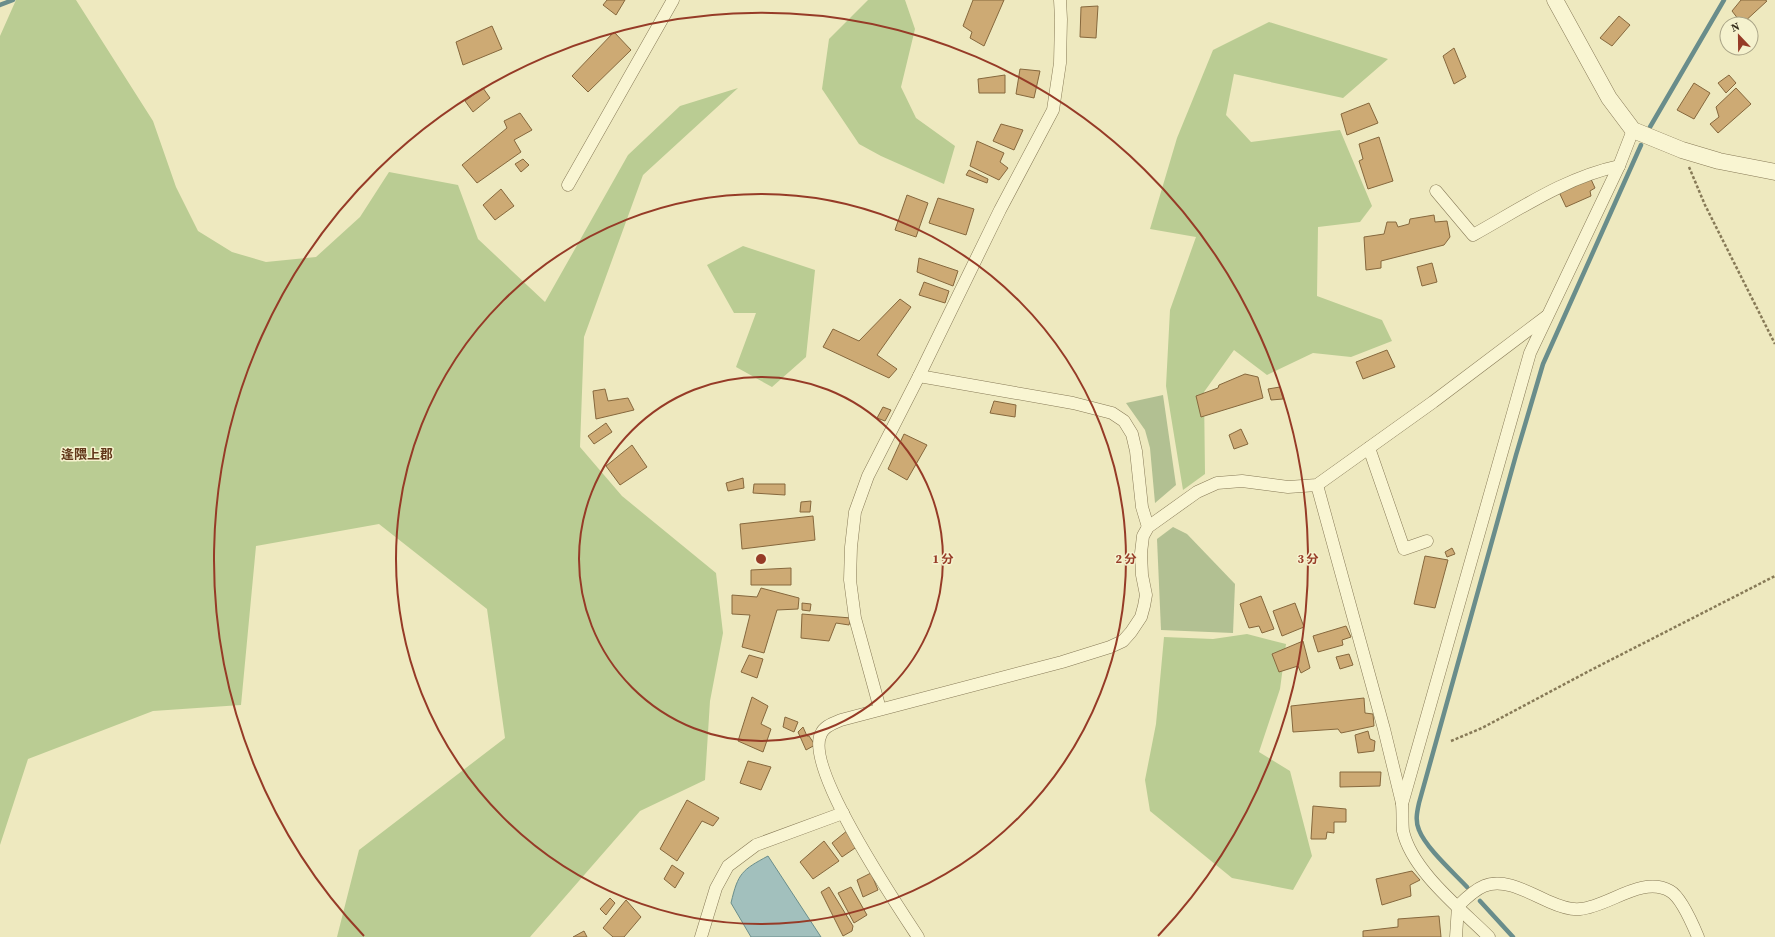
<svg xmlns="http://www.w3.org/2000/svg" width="1775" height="937" viewBox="0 0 1775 937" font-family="'Source Serif 4','Noto Sans JP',serif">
<rect width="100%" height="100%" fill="#eee9bf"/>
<g fill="#bacc93">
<polygon points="16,0 76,0 153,121 176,187 198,231 232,252 266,262 316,257 360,217 389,172 458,185 478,239 545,302 628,155 680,106 738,88 643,175 584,337 580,447 622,496 716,573 723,633 710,701 705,780 640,811 530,937 337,937 359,850 505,738 487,609 379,524 256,546 241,705 153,711 28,759 0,845 0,36"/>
<polygon points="868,0 905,0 915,29 901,87 916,118 955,146 944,184 881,156 859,144 822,89 829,39"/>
<polygon points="1269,22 1388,59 1343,98 1234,74 1226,115 1251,142 1340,130 1372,206 1360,222 1318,227 1317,296 1382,320 1392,341 1351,357 1313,353 1267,375 1234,350 1204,392 1205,474 1183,490 1166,386 1170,310 1196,237 1150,229 1177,138 1213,50"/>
<polygon points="743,246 815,270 806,357 772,387 736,367 756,313 734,313 707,265"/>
<polygon points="1247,634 1286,644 1280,689 1259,752 1290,771 1312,856 1293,890 1232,878 1150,811 1145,780 1156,724 1164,637 1213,639"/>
</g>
<g fill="#b2c092">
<polygon points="1163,395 1176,485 1155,503 1150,448 1145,430 1126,403"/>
<polygon points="1173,527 1187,534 1235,584 1233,633 1161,630 1157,539"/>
</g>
<path fill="#a2c0bd" stroke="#698d8b" d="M768 856 821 937H751L731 903C738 873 742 870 768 856Z"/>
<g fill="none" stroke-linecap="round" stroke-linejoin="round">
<g stroke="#698d8b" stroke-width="4.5">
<polyline points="0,5 13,0"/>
<polyline points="1650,127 1724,0"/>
<path d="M1467 887C1453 872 1426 848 1419 830 1415 821 1417 812 1419 803L1516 455 1543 364 1641 145"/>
<polyline points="1480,901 1513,937"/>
</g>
</g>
<g fill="#cdaa74" stroke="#86683d">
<polygon points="607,0 625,0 616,15 603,5"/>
<polygon points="973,0 1004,0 984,46 970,38 972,32 963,26"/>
<polygon points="1741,0 1765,0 1767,1 1742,24 1732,11"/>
<polygon points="1098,6 1096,38 1080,37 1081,7"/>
<polygon points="1619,16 1630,25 1612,46 1600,38"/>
<polygon points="492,26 502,49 463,65 456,42"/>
<polygon points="614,32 631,50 588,92 572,76"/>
<polygon points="1454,48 1466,77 1454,84 1443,56"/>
<polygon points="1020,69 1040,71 1034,98 1016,94"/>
<polygon points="1005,75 1005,93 979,93 978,79"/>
<polygon points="1729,75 1736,83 1726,93 1718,83"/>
<polygon points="1694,83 1710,93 1694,119 1677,110"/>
<polygon points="483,88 490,98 473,112 465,101"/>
<polygon points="1736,88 1751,104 1718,133 1710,124 1719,117 1716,107"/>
<polygon points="1369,103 1378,123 1347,135 1341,114"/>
<polygon points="520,113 532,130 514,140 521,152 477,183 462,165 507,128 504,121"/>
<polygon points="1001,124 1023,130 1014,150 993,141"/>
<polygon points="1379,137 1393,181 1368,189 1359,161 1363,159 1359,144"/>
<polygon points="977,141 1004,153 1000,162 1008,168 999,180 970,166"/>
<polygon points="523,159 529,165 521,172 515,164"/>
<polygon points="969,170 988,179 987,183 966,175"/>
<polygon points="1590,177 1595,188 1590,191 1591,196 1566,207 1559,192"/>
<polygon points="501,189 514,206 495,220 483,205"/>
<polygon points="907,195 928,203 916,237 895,230"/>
<polygon points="938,198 974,209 966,235 929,223"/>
<polygon points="1434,215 1435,222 1447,221 1450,237 1444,245 1381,261 1381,268 1366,270 1364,237 1384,234 1387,222 1396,222 1398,227 1409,224 1410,219"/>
<polygon points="919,258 958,271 953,286 917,272"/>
<polygon points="1432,263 1437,282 1422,286 1417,267"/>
<polygon points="924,282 949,291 945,303 919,295"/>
<polygon points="900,299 911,307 877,355 897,369 889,378 823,347 833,329 859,341"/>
<polygon points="1387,350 1395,367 1363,379 1356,362"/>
<polygon points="1245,374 1258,377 1263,398 1201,417 1196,396 1218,388 1219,385"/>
<polygon points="1280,387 1283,399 1271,400 1268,389"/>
<polygon points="605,389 608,401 628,398 634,410 596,419 593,391"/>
<polygon points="994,401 1016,405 1015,417 990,413"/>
<polygon points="883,407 891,410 885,421 877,418"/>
<polygon points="606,423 612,432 594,444 588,436"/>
<polygon points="1241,429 1248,444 1234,449 1229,435"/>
<polygon points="904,434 927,445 907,480 888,469"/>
<polygon points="632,445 647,467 620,485 606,466"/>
<polygon points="743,478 744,488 728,491 726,483"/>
<polygon points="754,484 785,484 785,495 753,493"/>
<polygon points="811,501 810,512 800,512 801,502"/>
<polygon points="813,516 815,540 742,549 740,524"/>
<polygon points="1452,548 1455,554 1447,557 1445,552"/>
<polygon points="1425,556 1448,560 1435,608 1414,604"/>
<polygon points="791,568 791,585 751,585 751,570"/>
<polygon points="761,588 799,598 798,609 777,610 764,653 742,647 750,615 732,614 732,595 757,597"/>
<polygon points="1261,596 1274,629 1262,633 1259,626 1249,628 1240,604"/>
<polygon points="802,603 811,604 810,611 802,610"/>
<polygon points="1295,603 1304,627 1282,636 1273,611"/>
<polygon points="802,614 851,618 849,625 836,623 829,641 801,638"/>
<polygon points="1346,626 1351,637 1342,640 1343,645 1318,652 1313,636"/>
<polygon points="1303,641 1310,668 1301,673 1298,666 1279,672 1272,654"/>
<polygon points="1349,654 1353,665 1340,669 1336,657"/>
<polygon points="749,655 763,659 757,678 741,672"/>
<polygon points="752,697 768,706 761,724 771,729 763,752 738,741"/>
<polygon points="1364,698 1365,713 1373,714 1374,726 1341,733 1338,729 1293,732 1291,706"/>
<polygon points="785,717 798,722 794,732 783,727"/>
<polygon points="803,727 807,736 809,736 815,745 806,750 798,732"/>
<polygon points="1368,731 1370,739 1375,741 1374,751 1358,753 1355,735"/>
<polygon points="748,761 771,767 761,790 740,783"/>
<polygon points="1340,772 1381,772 1380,786 1340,787"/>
<polygon points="687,800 719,818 713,826 702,821 677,861 660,849"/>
<polygon points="1313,806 1346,809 1346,822 1334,822 1334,833 1327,832 1326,839 1311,839"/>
<polygon points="848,830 858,846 842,857 832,843"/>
<polygon points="824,841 839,861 813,879 800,862"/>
<polygon points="672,865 684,873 675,888 664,879"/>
<polygon points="1412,871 1420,880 1410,885 1411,896 1382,905 1376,879"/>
<polygon points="871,873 878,890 863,897 857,880"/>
<polygon points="829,887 853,926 852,931 843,936 821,892"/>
<polygon points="851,887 867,915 854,923 838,893"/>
<polygon points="610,898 615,903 606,915 600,909"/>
<polygon points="626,900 641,917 624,937 613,937 603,928"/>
<polygon points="1439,916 1441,937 1363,937 1363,931 1398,927 1398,919"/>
<polygon points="584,931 587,937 573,937"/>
</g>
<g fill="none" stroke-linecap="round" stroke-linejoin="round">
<g stroke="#877a57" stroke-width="13">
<g id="minor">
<polyline points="568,185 673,0"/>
<path d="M1436 191 1473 235C1520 209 1566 177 1619 166"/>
<polyline points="919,376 1073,403 1112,413 1124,421 1132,434 1136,451 1142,507 1148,527"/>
<polyline points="1369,448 1404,549 1427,541"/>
<polyline points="1317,485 1384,729 1402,803"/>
<polyline points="880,709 855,618 850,580 851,547 855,512 868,476 919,376 1000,210 1053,110 1060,63 1061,19 1060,0"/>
<polyline points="701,937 716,888 728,866 756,845 843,813"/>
<path d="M918 937C897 905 804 767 821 734 824 726 834 723 841 720L1062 662 1110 647 1123 641 1131 632 1141 617 1144 606 1146 595 1142 575 1141 553 1143 536 1148 527 1197 492 1217 483 1242 481 1288 487 1317 485 1433 402 1547 316"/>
<path d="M1456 937 1458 906C1465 899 1474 890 1484 886 1505 877 1531 894 1550 902 1559 906 1570 910 1580 909 1608 907 1642 875 1670 891 1681 897 1693 925 1698 937"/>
<path d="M1489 937C1461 909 1412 871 1403 831 1402 823 1403 813 1402 804L1530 353 1619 166 1633 130"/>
</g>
</g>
<g stroke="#877a57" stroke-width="17">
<polyline id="tertiary" points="1555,0 1609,98 1633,130 1682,150 1719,161 1775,172"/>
</g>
<g stroke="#877a57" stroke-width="2.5" stroke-dasharray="3 2" stroke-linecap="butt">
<polyline points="1689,167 1705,205 1775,344"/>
<polyline points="1451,741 1482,728 1591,670 1775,576"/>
</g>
<use href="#minor" stroke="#f9f5d2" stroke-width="12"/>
<use href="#tertiary" stroke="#f9f5d2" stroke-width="16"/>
</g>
<g fill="none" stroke="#963b27" stroke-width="2">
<circle cx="761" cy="559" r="182"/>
<circle cx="761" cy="559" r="365"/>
<path d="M364 936A547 547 0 1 1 1158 936"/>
</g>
<g text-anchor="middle" stroke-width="3" stroke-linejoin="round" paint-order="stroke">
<g font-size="13" font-weight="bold" fill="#63381b" stroke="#f5f2ce">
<text x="87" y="459">逢隈上郡</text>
</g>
</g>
<circle cx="761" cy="559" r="6" fill="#963b27" stroke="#f5f2ce" stroke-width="2"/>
<g font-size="12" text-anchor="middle" font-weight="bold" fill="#963b27" stroke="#f5f2ce" stroke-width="3" stroke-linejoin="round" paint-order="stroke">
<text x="943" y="563">1 分</text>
<text x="1126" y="563">2 分</text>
<text x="1308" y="563">3 分</text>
</g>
<g transform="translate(1739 36) rotate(338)"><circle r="19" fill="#f5f2ce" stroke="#a9a487"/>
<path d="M0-3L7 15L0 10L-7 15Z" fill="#963b27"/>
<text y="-6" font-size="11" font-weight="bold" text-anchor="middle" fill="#362e1c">N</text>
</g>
</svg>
